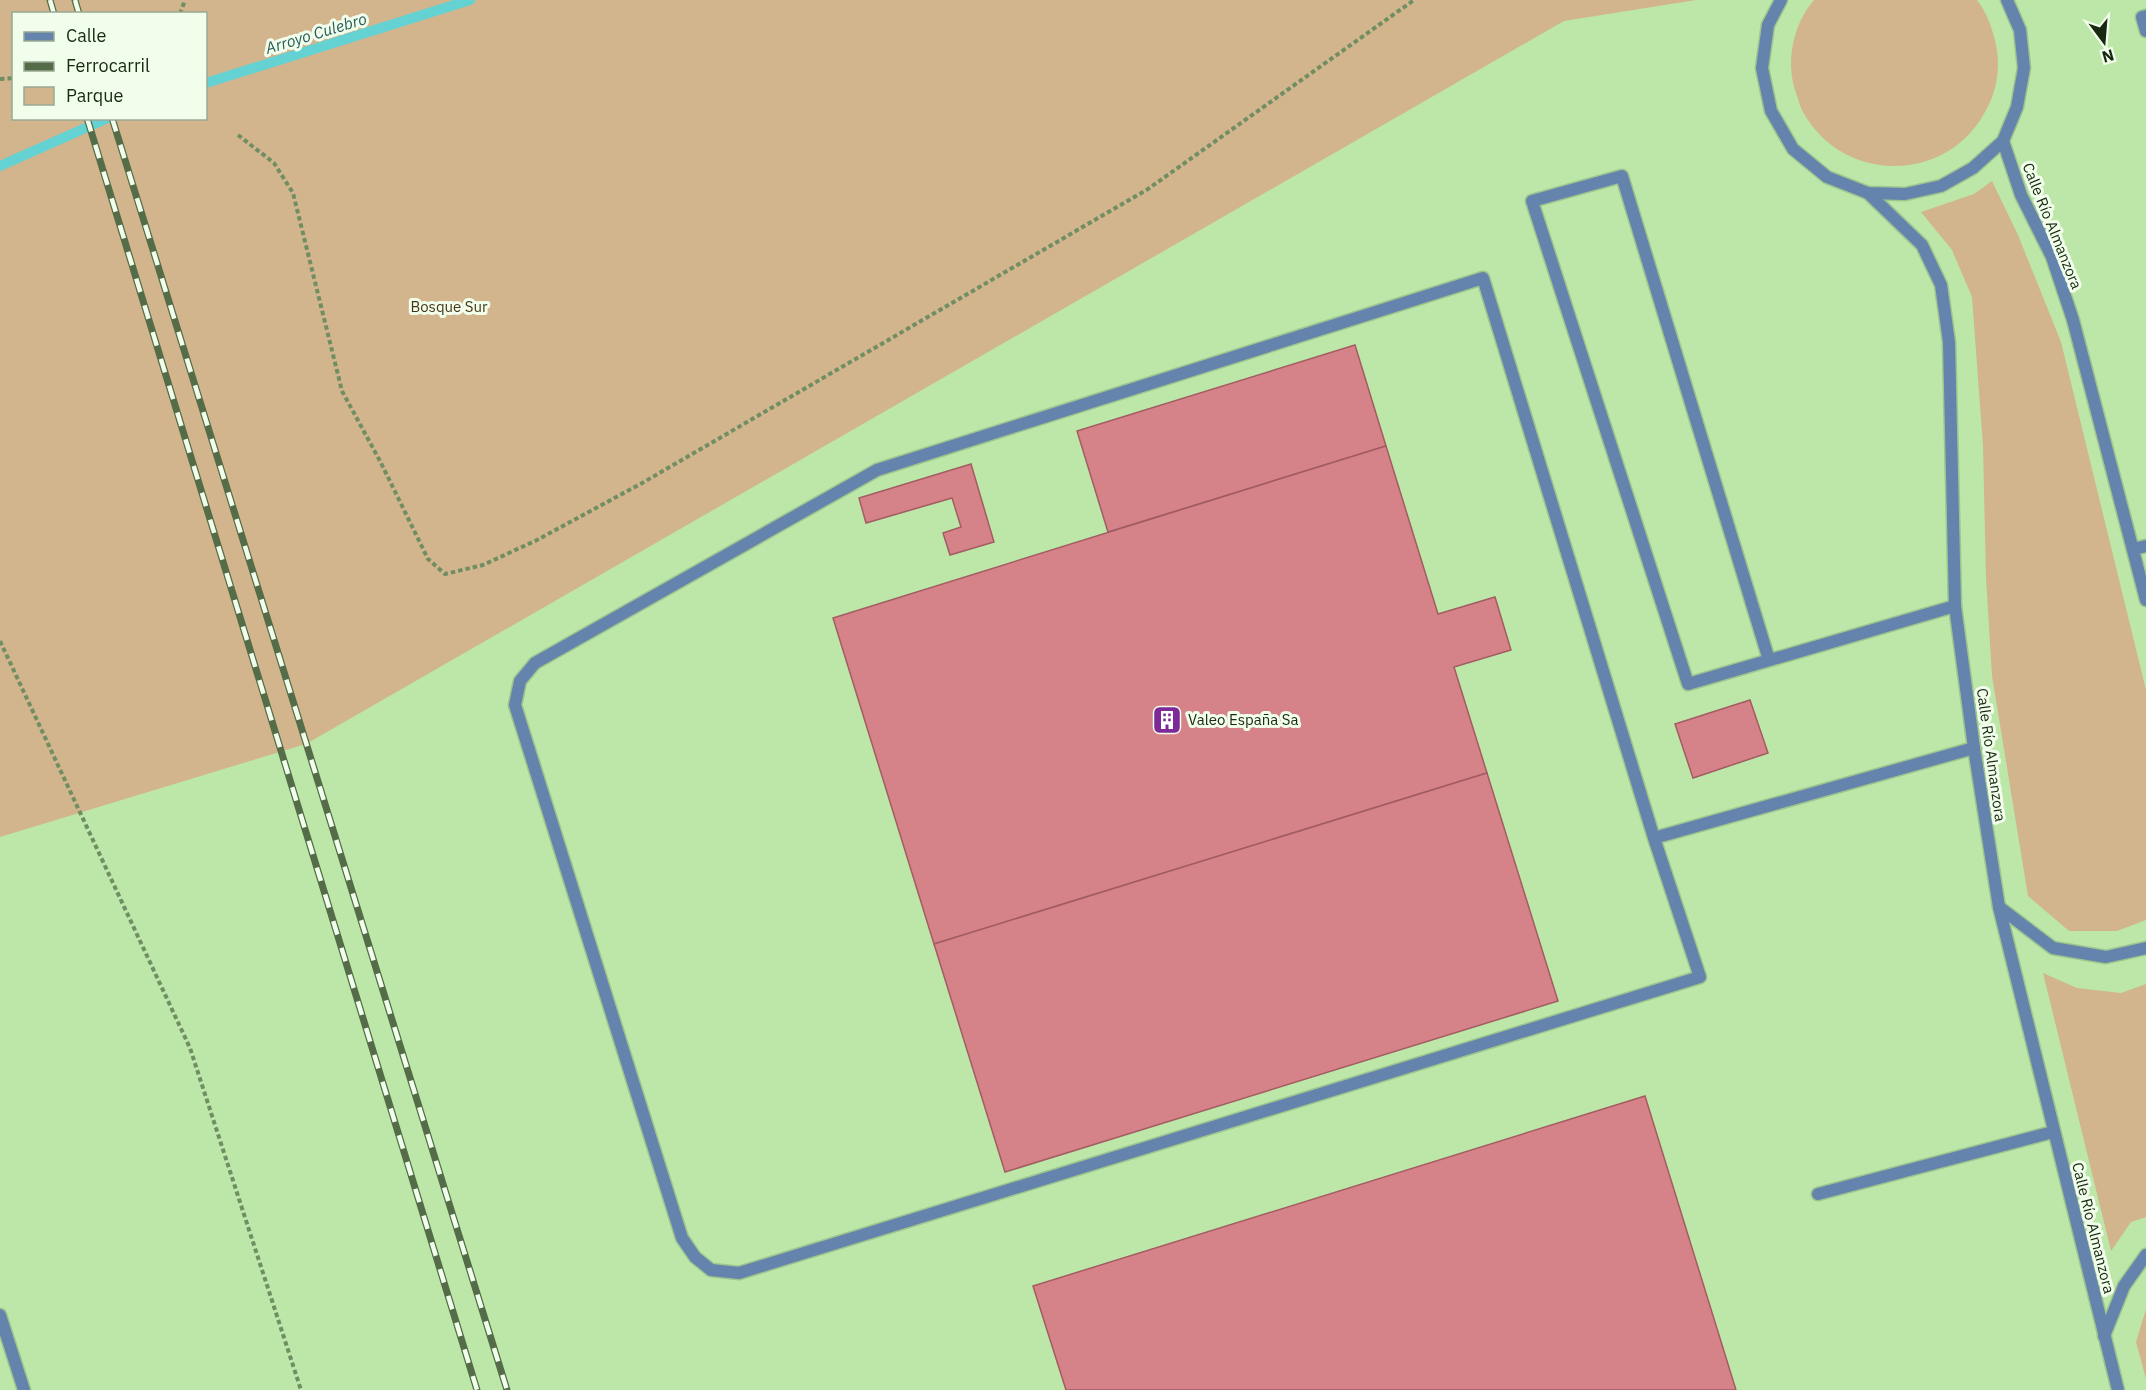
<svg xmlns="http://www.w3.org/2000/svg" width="2146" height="1390" viewBox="0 0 2146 1390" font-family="'IBM Plex Sans',sans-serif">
<rect width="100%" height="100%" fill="#bce7a9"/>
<g fill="#d2b58d" fill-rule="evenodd">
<path d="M0 0H1696L1564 21 306 744 0 837ZM14 14H206V118H14Z"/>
<path d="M1814 0H1977C1988 14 1994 33 1997 50 2000 72 1996 93 1985 112 1946 184 1843 184 1803 112 1799 105 1798 97 1795 90 1786 60 1793 24 1814 0Z"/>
<polygon points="1992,181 2018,235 2061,342 2146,690 2146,920 2117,931 2069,931 2028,896 1992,676 1986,578 1983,446 1972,297 1952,250 1921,212 1974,194"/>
<polygon points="2043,973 2077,988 2121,993 2146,984 2146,1217 2131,1222 2111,1251"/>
<polygon points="2146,1309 2146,1379 2136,1342"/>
</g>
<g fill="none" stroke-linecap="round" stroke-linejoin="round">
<g stroke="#64d2d3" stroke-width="10">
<polyline points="206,83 470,0"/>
<polyline points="0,166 108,118"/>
</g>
</g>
<g fill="#d58388" stroke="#a35c61" stroke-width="1.5">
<polygon points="1355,345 1386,446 1108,532 1077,431"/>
<polygon points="1386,446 1438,614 1495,597 1511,650 1454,667 1487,773 934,944 833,618"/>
<polygon points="971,464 994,542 950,555 943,533 961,527 952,498 866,523 859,498"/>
<polygon points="1750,700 1768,753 1693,778 1675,724"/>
<polygon points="1487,773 1558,1001 1005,1172 934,944"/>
<polygon points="1645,1096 1736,1390 1066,1390 1033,1286"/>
</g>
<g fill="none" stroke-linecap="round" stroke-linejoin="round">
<g stroke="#9fc58e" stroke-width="15">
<g id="lane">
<polyline points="2146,16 2142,17 2146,31"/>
<polyline points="2133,549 2146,546"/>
<polyline points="1769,660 1622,176 1532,201 1688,684 1955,606"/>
<polyline points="1654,838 1700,977 739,1273 711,1270 695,1257 682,1238 515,705 520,681 535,663 877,470 1483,278 1654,838 1974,748"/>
<polyline points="1818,1194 2053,1132"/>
</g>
</g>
<g stroke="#9fc58e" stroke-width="15">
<g id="street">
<polyline points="1781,0 1768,25 1762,68 1771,111 1793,149 1827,177 1868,193 1905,194 1941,186 1973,168 2003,141 2017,107 2024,68 2020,30 2007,0"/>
<polyline points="2003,141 2021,195 2052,257 2073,320 2146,600"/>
<polyline points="1868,193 1922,245 1941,285 1949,342 1955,606 1974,748 1999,907 2118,1390"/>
<polyline points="1999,907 2053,948 2106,957 2146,948"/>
<polyline points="0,1315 24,1390"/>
<polyline points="2104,1336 2124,1286 2146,1255"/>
</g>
</g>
<g stroke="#708e62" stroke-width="4" stroke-dasharray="4.5 3" stroke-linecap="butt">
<polyline points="180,14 185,0"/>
<polyline points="0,79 14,78"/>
<polyline points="238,135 274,163 293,193 342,391 380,461 428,559 445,574 483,565 537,540 644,482 1148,189 1414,0"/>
<polyline points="0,641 190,1048 301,1390"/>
</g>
<use href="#lane" stroke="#6584ad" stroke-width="12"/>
<use href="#street" stroke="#6584ad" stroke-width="12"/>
<g stroke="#546d48" stroke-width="7">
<g id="rail">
<polyline points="50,0 54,14"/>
<polyline points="75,0 79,14"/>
<polyline points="87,118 477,1390"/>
<polyline points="112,118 507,1390"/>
</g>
</g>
<use href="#rail" stroke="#f1feeb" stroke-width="4.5" stroke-dasharray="14" stroke-linecap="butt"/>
</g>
<defs>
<g id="building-square" transform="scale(1.5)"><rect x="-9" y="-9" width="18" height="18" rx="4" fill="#7d2998" stroke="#f1feeb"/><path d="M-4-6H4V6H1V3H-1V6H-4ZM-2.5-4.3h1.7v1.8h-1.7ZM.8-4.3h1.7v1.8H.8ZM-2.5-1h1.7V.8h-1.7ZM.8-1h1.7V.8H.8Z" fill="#fff"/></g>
</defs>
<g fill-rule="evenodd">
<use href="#building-square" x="1167" y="720"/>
</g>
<g text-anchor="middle" stroke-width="6" stroke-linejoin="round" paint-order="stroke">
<g font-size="15" fill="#192811" stroke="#f1feeb">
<text transform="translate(2052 226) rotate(68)" y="5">Calle Río Almanzora</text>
<text transform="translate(1991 755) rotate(82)" y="5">Calle Río Almanzora</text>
<text transform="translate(2093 1228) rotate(76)" y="5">Calle Río Almanzora</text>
</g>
<g font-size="15" fill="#483517" stroke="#f1feeb">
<text x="449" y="312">Bosque Sur</text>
</g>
<g font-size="15" fill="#192811" stroke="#f1feeb" text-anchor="start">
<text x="1188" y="725">Valeo España Sa</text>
</g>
<g font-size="16" font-style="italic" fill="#2b5c5c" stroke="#f1feeb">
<text transform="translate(316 33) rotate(-17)" y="6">Arroyo Culebro</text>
</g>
</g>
<rect x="12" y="12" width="195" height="108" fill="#f1feeb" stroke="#9ba894" stroke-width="1.5"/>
<rect x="24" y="32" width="30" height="9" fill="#6584ad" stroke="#9ba894" stroke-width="1.5"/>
<text x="66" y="42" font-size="18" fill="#192811">Calle</text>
<rect x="24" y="62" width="30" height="9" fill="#546d48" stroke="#9ba894" stroke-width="1.5"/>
<text x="66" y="72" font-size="18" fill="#192811">Ferrocarril</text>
<rect x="24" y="87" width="30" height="18" fill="#d2b58d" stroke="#9ba894" stroke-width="1.5"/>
<text x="66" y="102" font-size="18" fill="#192811">Parque</text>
<g transform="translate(2104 42) rotate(164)" stroke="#f1feeb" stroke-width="4.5" paint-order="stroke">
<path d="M0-4.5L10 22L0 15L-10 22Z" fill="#192811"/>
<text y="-9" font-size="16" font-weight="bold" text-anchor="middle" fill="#192811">N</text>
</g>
</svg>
